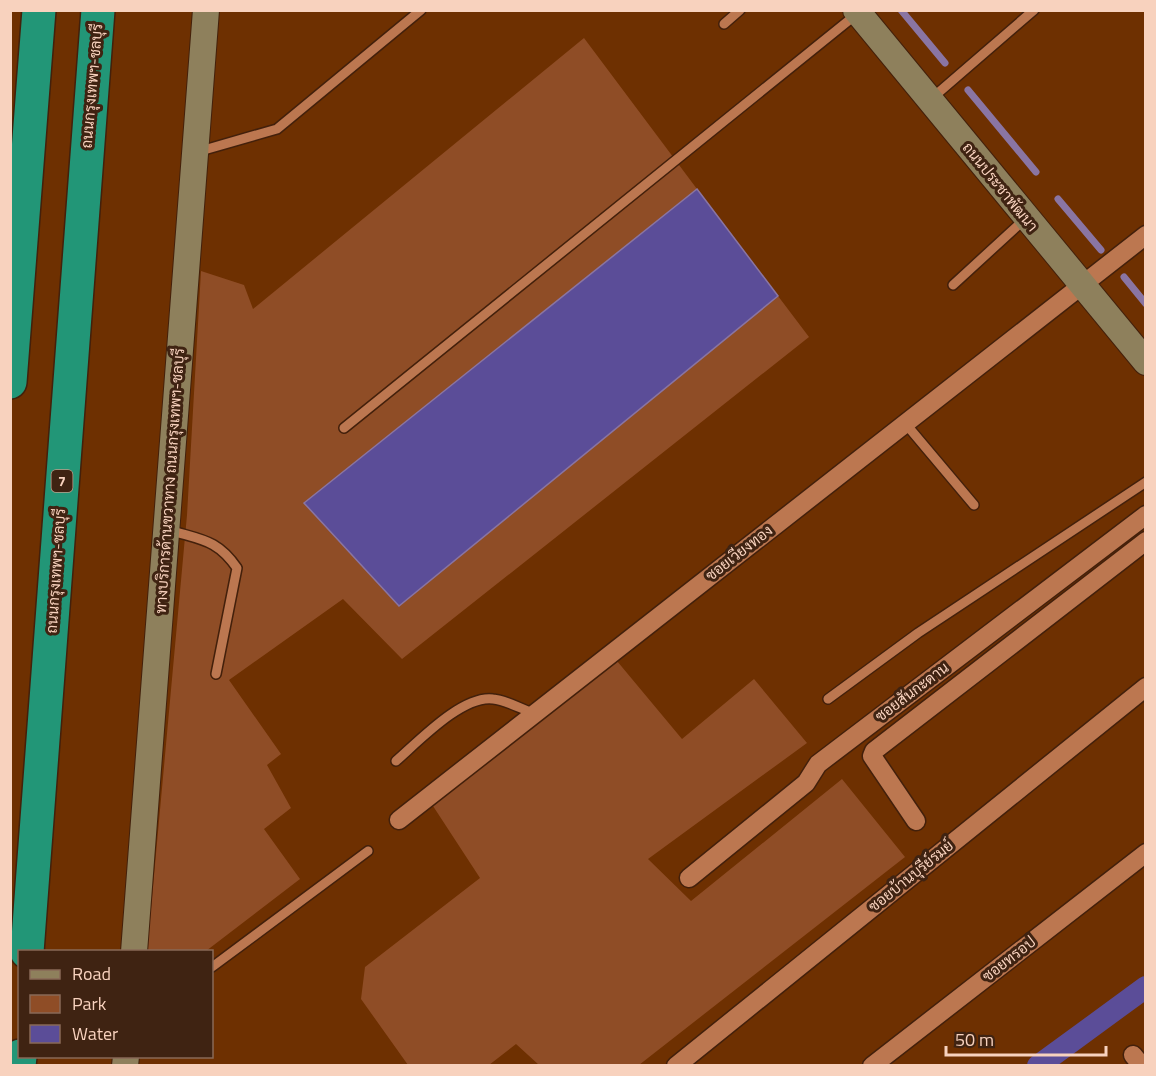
<svg xmlns="http://www.w3.org/2000/svg" width="1156" height="1076" viewBox="0 0 1156 1076" font-family="'Titillium Web',Sarabun,sans-serif">
<rect width="100%" height="100%" fill="#6e3001"/>
<g fill="#8f4d26">
<polygon points="584,38 697,189 305,503 399,606 778,296 809,337 402,659 343,599 229,680 281,754 267,765 291,808 264,829 300,879 206,951 147,952 187,515 201,271 244,285 253,309"/>
<polygon points="617,661 682,739 754,679 807,743 648,859 691,901 842,779 905,857 639,1065 539,1065 516,1044 489,1065 408,1065 361,999 365,967 480,878 433,806 560,701"/>
</g>
<polygon fill="#5b4d98" stroke="#8a75a3" stroke-width="1.5" points="697,189 778,296 399,606 304,503"/>
<g fill="none" stroke-linecap="round" stroke-linejoin="round">
<g stroke="#8a75a3" stroke-width="7">
<polyline points="901,10 945,63"/>
<polyline points="968,90 1036,172"/>
<polyline points="1058,199 1101,250"/>
<polyline points="1124,277 1146,304"/>
</g>
<polyline stroke="#5b4d98" stroke-width="22" points="1038,1066 1146,987"/>
<g stroke="#43200b" stroke-width="12">
<g id="lane">
<polyline points="724,24 740,10"/>
<polyline points="931,99 1034,10"/>
<polyline points="197,152 277,129 421,10"/>
<polyline points="953,285 1026,218"/>
<polyline points="905,423 974,505"/>
<polyline points="344,428 858,13"/>
<path d="M169 530C201 540 217 539 237 568L216 674"/>
<polyline points="828,699 918,633 1146,482"/>
<path d="M396 761C418 742 462 695 493 699 506 700 521 709 533 713"/>
<polyline points="212,967 368,851"/>
</g>
</g>
<g stroke="#43200b" stroke-width="21">
<g id="street">
<polyline points="399,820 1146,235"/>
<polyline points="916,821 872,756 874,751 1146,541"/>
<polyline points="689,878 806,783 818,764 1146,515"/>
<polyline points="1133,1055 1142,1066"/>
<polyline points="676,1066 1146,687"/>
<polyline points="872,1066 1146,853"/>
</g>
</g>
<g stroke="#43200b" stroke-width="28">
<g id="secondary">
<polyline points="856,10 1146,362"/>
<polyline points="134,952 206,10"/>
<polyline points="125,1066 126,1056"/>
</g>
</g>
<g stroke="#43200b" stroke-width="36">
<g id="highway">
<polyline points="10,382 39,10"/>
<polyline points="27,952 98,10"/>
<polyline points="19,1066 20,1056"/>
</g>
</g>
<use href="#lane" stroke="#bc7750" stroke-width="9"/>
<use href="#street" stroke="#bc7750" stroke-width="18"/>
<use href="#secondary" stroke="#8e805c" stroke-width="26"/>
<use href="#highway" stroke="#229677" stroke-width="33"/>
</g>
<g text-anchor="middle" stroke-width="6" stroke-linejoin="round" paint-order="stroke">
<rect fill="#3f2312" stroke="#c09e8a" stroke-width="1.5" x="51.5" y="470" width="21" height="22" rx="4.5"/>
<g font-size="14" font-weight="bold" fill="#f8d2be">
<text x="62" y="486">7</text>
</g>
<g font-size="15" fill="#f8d2be" stroke="#3f2312">
<text transform="translate(92 86) rotate(-85)" y="5">ถนนกรุงเทพฯ-ชลบุรี</text>
<text transform="translate(1000 187) rotate(51)" y="5">ถนนประชาพัฒนา</text>
<text transform="translate(170 481) rotate(-86)" y="5">ทางบริการด้านขวาทาง ถนนกรุงเทพฯ-ชลบุรี</text>
<text transform="translate(739 553) rotate(-38)" y="5">ซอยเวียงทอง</text>
<text transform="translate(56 571) rotate(-86)" y="5">ถนนกรุงเทพฯ-ชลบุรี</text>
<text transform="translate(912 692) rotate(-37)" y="5">ซอยสันกะดาน</text>
<text transform="translate(911 876) rotate(-39)" y="5">ซอยบ้านบุรีย์รมย์</text>
<text transform="translate(1009 959) rotate(-38)" y="5">ซอยทรอป</text>
</g>
</g>
<rect width="1156" height="1076" fill="none" stroke="#f8d2be" stroke-width="24"/>
<rect x="18" y="950" width="195" height="108" fill="#3f2312" stroke="#896957" stroke-width="1.5"/>
<rect x="30" y="970" width="30" height="9" fill="#8e805c" stroke="#896957" stroke-width="1.5"/>
<text x="72" y="980" font-size="18" fill="#f8d2be">Road</text>
<rect x="30" y="995" width="30" height="18" fill="#8f4d26" stroke="#896957" stroke-width="1.5"/>
<text x="72" y="1010" font-size="18" fill="#f8d2be">Park</text>
<rect x="30" y="1025" width="30" height="18" fill="#5b4d98" stroke="#896957" stroke-width="1.5"/>
<text x="72" y="1040" font-size="18" fill="#f8d2be">Water</text>
<path d="M946 1046v9h160v-9" fill="none" stroke="#f8d2be" stroke-width="3"/>
<text x="955" y="1046" font-size="18" fill="#f8d2be" stroke="#3f2312" stroke-width="4.5" paint-order="stroke">50 m</text>
</svg>
